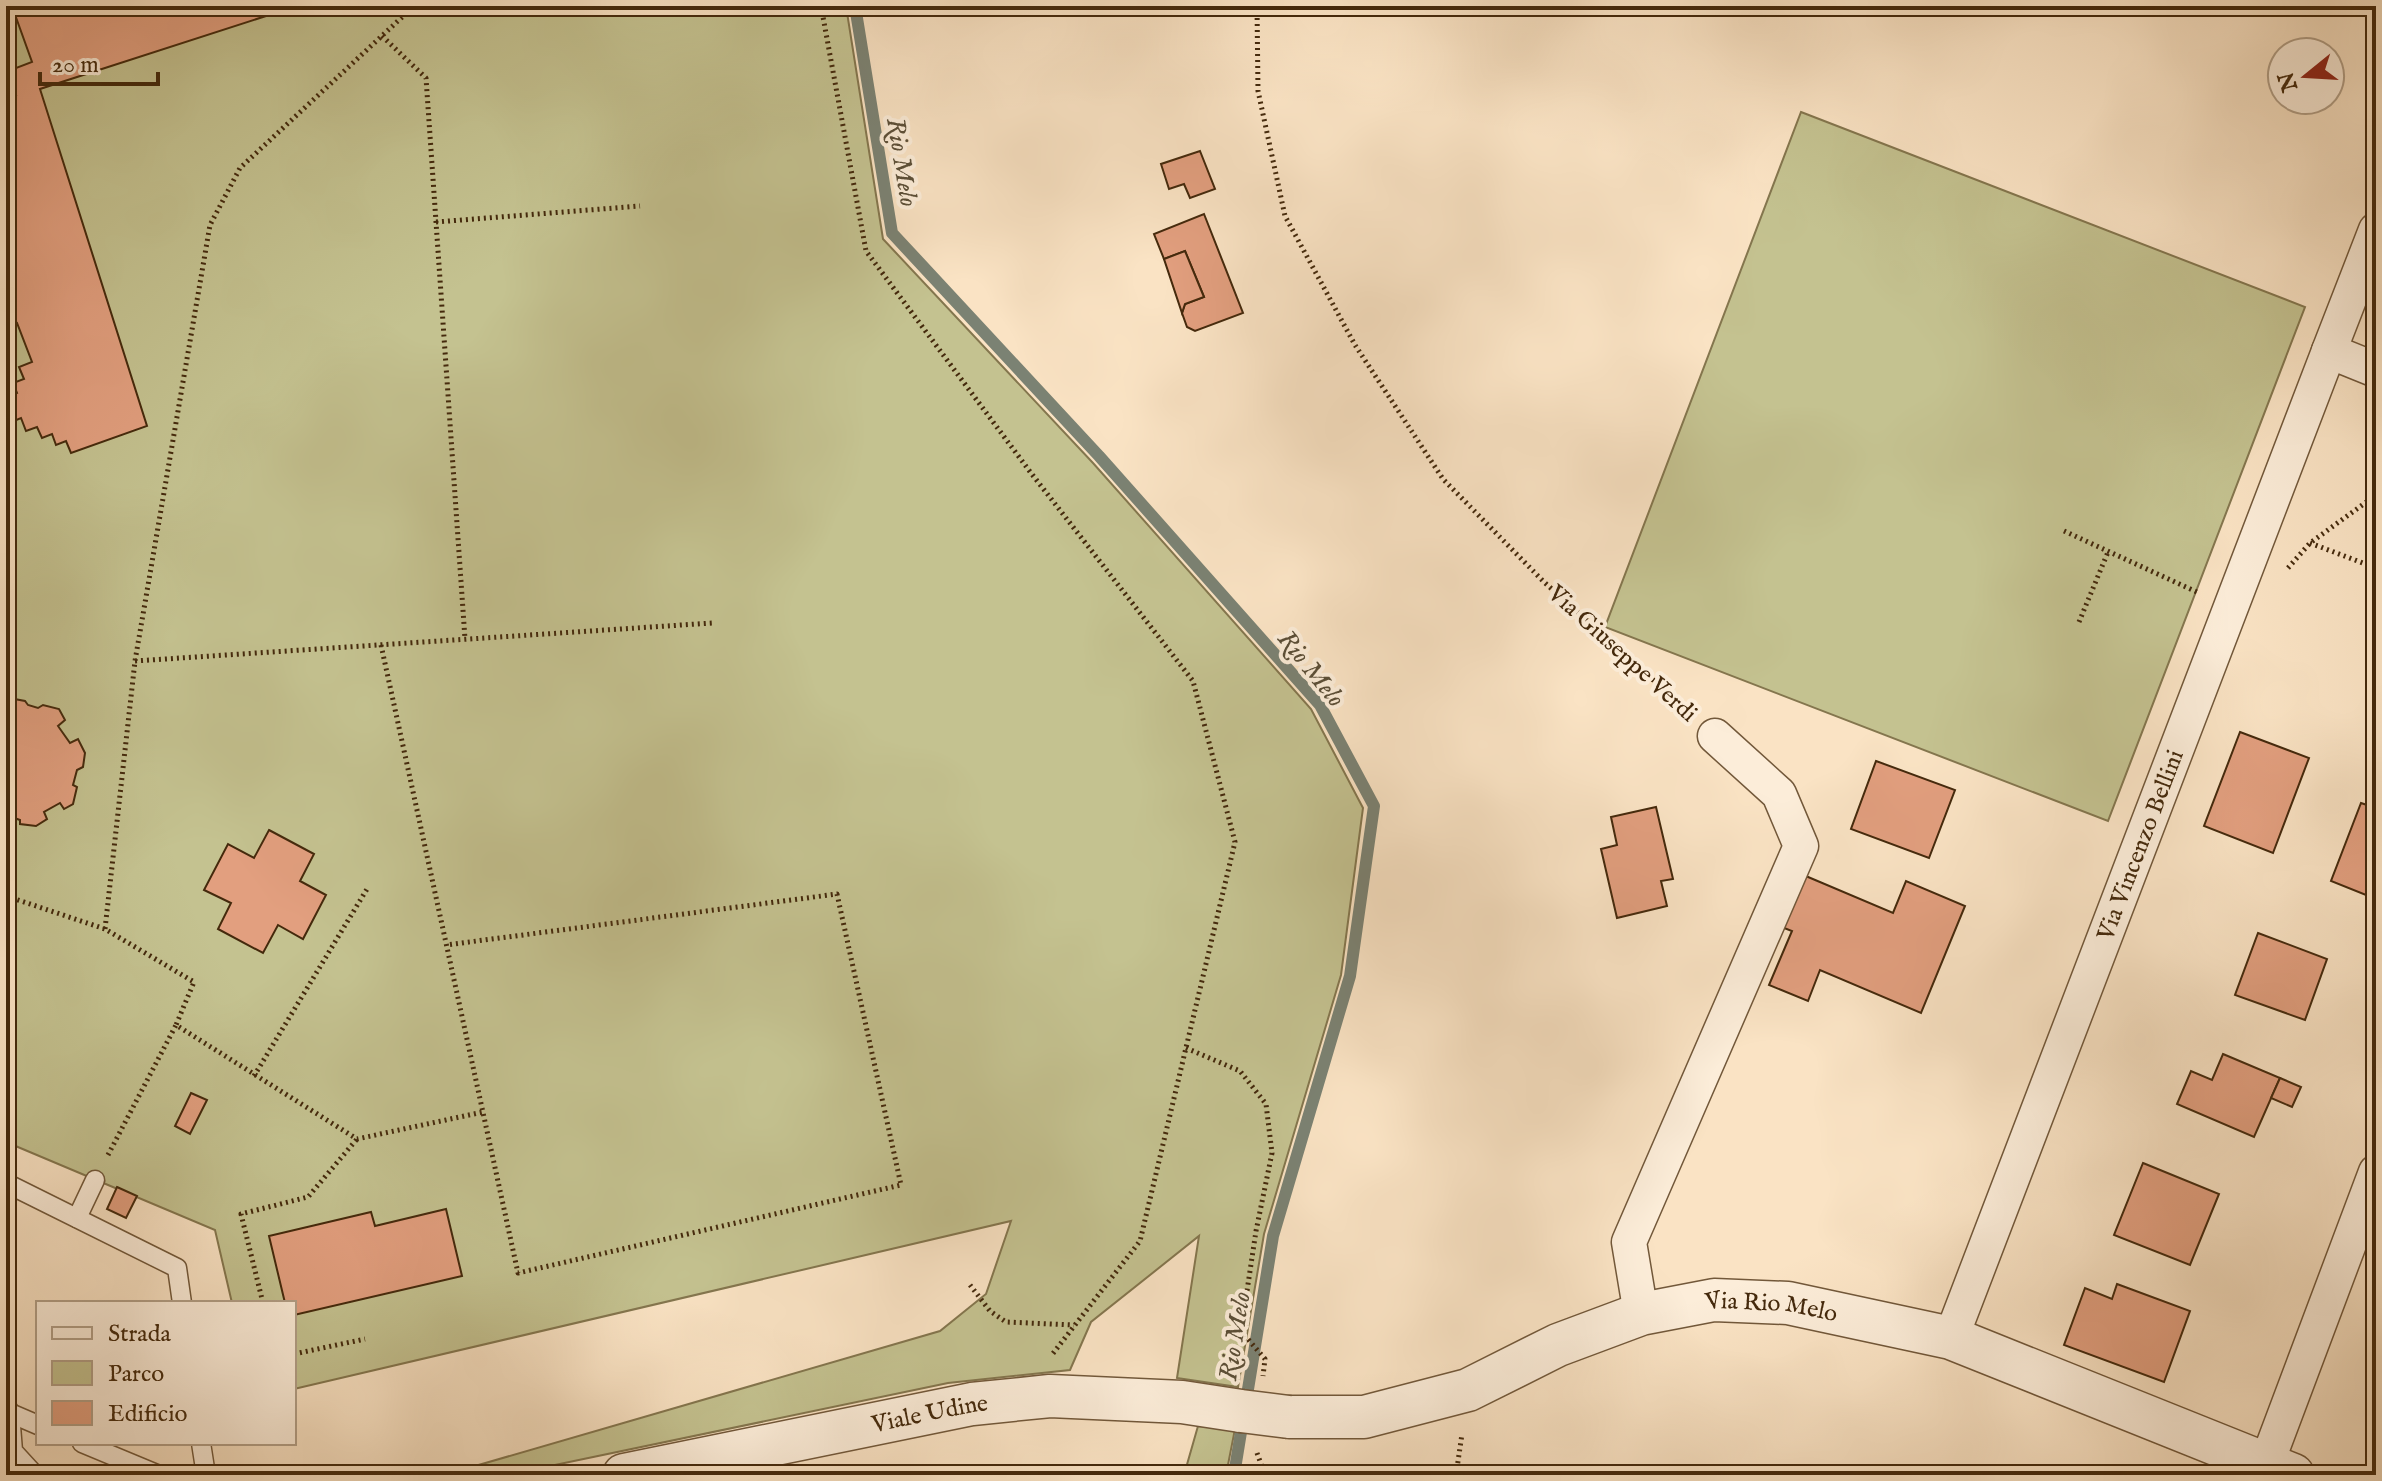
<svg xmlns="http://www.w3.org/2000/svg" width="2382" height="1481" viewBox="0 0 2382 1481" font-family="'IM FELL English',serif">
<rect width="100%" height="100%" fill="#fae3c4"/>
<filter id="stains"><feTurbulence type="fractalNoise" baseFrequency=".0025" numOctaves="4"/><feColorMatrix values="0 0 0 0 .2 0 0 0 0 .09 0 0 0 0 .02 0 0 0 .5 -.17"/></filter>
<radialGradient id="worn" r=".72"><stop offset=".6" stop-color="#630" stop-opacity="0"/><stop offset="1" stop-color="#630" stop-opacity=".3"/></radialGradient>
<g fill="#c4c290" stroke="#84764e" stroke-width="2">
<polygon points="6,6 846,6 883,239 1093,463 1311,709 1363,808 1341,975 1264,1234 1238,1387 1177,1378 1199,1236 1091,1322 1070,1370 948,1383 507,1475 444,1475 940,1331 986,1294 1011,1221 294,1389 294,1303 232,1303 215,1230 6,1142"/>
<polygon points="1801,112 2305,307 2108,821 1605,627"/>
<polygon points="1198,1426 1235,1429 1226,1475 1184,1475"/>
</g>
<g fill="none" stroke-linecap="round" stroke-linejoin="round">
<polyline stroke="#7b8273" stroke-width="12" points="855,6 892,233 1099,456 1320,705 1374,806 1350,976 1273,1236 1234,1475"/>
</g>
<g fill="#e29f7f" stroke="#44290c" stroke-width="2">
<polygon points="23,6 297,6 40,89 147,426 71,453 66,441 56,445 52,434 42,438 37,427 26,431 21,418 14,421 6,401 6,397 17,393 13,383 24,379 19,367 32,362 17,323 6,326 6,98 16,95 8,71 32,62 13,9"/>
<polygon points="1200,151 1215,189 1190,198 1184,184 1169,189 1161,164"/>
<polygon points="1204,214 1243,313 1195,331 1187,327 1182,313 1185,304 1204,297 1185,251 1164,259 1154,234"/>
<polygon points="1185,251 1204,297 1185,304 1182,313 1164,259"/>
<polygon points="9,698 25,701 28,705 38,708 43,705 59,709 65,720 58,726 70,743 78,739 85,753 83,767 77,770 73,785 77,787 73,804 64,809 60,803 44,812 47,819 36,826 20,824 20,820 6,815 6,700"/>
<polygon points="2240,732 2309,758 2273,853 2204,826"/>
<polygon points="1876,761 1955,790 1929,858 1851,829"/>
<polygon points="2361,803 2376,808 2376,899 2331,881"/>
<polygon points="1656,807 1673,879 1661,881 1667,906 1617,918 1601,849 1617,845 1611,817"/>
<polygon points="269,830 314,854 300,881 326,895 303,939 278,925 263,953 218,929 231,903 204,890 228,844 254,858"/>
<polygon points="1801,874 1893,913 1906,881 1965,906 1921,1013 1820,970 1808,1001 1769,985 1792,931 1779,926"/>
<polygon points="2258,933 2327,959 2305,1020 2235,995"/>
<polygon points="2223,1054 2280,1078 2254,1137 2177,1104 2191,1071 2212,1080"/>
<polygon points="2280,1078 2301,1087 2292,1107 2271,1098"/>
<polygon points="191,1093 207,1100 190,1134 175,1126"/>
<polygon points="2143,1163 2219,1194 2190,1265 2114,1235"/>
<polygon points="117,1187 137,1196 126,1218 107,1209"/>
<polygon points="446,1209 462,1276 294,1315 294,1303 285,1303 269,1236 371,1212 375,1226"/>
<polygon points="2117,1284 2190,1311 2164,1382 2064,1345 2085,1288 2112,1299"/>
</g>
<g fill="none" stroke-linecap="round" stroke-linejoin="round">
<g stroke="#72583a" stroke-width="21">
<g id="service">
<polyline points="6,1183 177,1268 182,1303"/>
<polyline points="77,1218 95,1180"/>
<polyline points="6,1405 10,1413 13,1451 35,1475"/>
<polyline points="10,1413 38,1425"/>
<polyline points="82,1443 159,1475"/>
<polyline points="201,1443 206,1475"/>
</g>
</g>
<g stroke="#72583a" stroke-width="37">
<g id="minor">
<polyline points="2329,351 2376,230"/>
<polyline points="1641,1314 1629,1242 1801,846 1779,794 1715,736"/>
<path id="s1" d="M1951 1338 2329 351 2376 370"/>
<polyline points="2266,1465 2376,1172"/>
</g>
</g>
<g stroke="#72583a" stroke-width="45">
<g id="tertiary">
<path id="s2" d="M1289 1417H1364L1468 1390 1558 1345 1641 1314 1714 1300 1788 1303 1951 1338 2293 1475"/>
<path id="s3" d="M624 1475 972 1404 1050 1396 1182 1402 1241 1411"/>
</g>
</g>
<g stroke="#44290c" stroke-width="5" stroke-dasharray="2 4" stroke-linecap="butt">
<polyline points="821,6 866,251 1031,473 1193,681 1235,842 1140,1241 1051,1356"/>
<polyline points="1257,6 1258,91 1285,216 1355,345 1443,479 1544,582 1691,714"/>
<polyline points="382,36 426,78 465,639"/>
<polyline points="436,222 640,206"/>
<polyline points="2064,531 2199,593"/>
<polyline points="2310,543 2376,568"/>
<polyline points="2288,568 2310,543 2376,495"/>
<polyline points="2079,622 2108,552"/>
<polyline points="381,645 518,1273 901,1185 837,894 446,945"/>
<polyline points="135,661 712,623"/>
<polyline points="6,896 105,929 194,982 176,1025 357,1139 483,1112"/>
<polyline points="105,929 135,661 210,225 240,168 414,6"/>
<polyline points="1186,1048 1240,1071 1266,1104 1272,1153 1256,1231 1241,1331 1265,1359 1263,1376"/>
<polyline points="254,1076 367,889"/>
<polyline points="108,1155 176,1025"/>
<polyline points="970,1285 990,1311 1006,1322 1074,1325"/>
<polyline points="263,1303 241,1214 308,1197 357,1139"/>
<polyline points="294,1354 365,1339"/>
<polyline points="1257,1453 1265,1475"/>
<polyline points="1456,1475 1462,1434"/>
</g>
<use href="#service" stroke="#fcedd9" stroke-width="18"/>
<use href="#minor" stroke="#fcedd9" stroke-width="34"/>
<use href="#tertiary" stroke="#fcedd9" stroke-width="42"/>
<g stroke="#72583a" stroke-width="45" stroke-linecap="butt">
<polyline id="tertiary-bridge" points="1241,1411 1289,1417"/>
</g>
<use href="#tertiary-bridge" stroke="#fcedd9" stroke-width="42"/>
</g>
<g text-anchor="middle" stroke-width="8" stroke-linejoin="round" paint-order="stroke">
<g font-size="24" fill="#44290c" stroke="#fcedd9">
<text transform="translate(1623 653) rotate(42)" y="8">Via Giuseppe Verdi</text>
<text dy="8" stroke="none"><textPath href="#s1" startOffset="528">Via Vincenzo Bellini</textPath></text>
<text dy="8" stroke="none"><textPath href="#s2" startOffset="504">Via Rio Melo</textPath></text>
<text dy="8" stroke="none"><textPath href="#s3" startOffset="312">Viale Udine</textPath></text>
</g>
<g font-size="26" font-style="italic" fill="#5b4e37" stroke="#fcedd9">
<text transform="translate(903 162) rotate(81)" y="9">Rio Melo</text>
<text transform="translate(1312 668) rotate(51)" y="9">Rio Melo</text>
<text transform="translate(1234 1336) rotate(-81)" y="9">Rio Melo</text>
</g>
</g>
<rect width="2382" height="1481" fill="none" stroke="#fae3c4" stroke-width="32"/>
<rect x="8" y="8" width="2366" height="1465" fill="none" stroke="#44290c" stroke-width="4"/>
<rect x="16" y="16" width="2350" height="1449" fill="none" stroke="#44290c" stroke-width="2"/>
<rect x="36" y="1301" width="260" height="144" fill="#fcedd9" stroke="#b29f87" stroke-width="2"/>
<rect x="52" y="1327" width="40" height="12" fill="#fcedd9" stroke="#b29f87" stroke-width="2"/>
<text x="108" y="1341" font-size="24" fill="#44290c">Strada</text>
<rect x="52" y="1361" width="40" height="24" fill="#c4c290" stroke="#b29f87" stroke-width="2"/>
<text x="108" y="1381" font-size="24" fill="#44290c">Parco</text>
<rect x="52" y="1401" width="40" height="24" fill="#e29f7f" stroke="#b29f87" stroke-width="2"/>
<text x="108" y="1421" font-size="24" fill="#44290c">Edificio</text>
<g transform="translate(2306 76) rotate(252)"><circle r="38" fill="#fcedd9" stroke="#b29f87" stroke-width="2"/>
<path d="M0-6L14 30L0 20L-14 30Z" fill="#8f2418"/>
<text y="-12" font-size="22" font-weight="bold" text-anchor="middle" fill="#44290c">N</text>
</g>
<path d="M40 72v12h118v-12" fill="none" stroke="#44290c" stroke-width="4"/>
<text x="52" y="72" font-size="24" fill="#44290c" stroke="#fcedd9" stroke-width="6" paint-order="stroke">20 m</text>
<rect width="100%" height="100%" filter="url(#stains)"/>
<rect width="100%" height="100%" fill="url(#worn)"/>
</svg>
